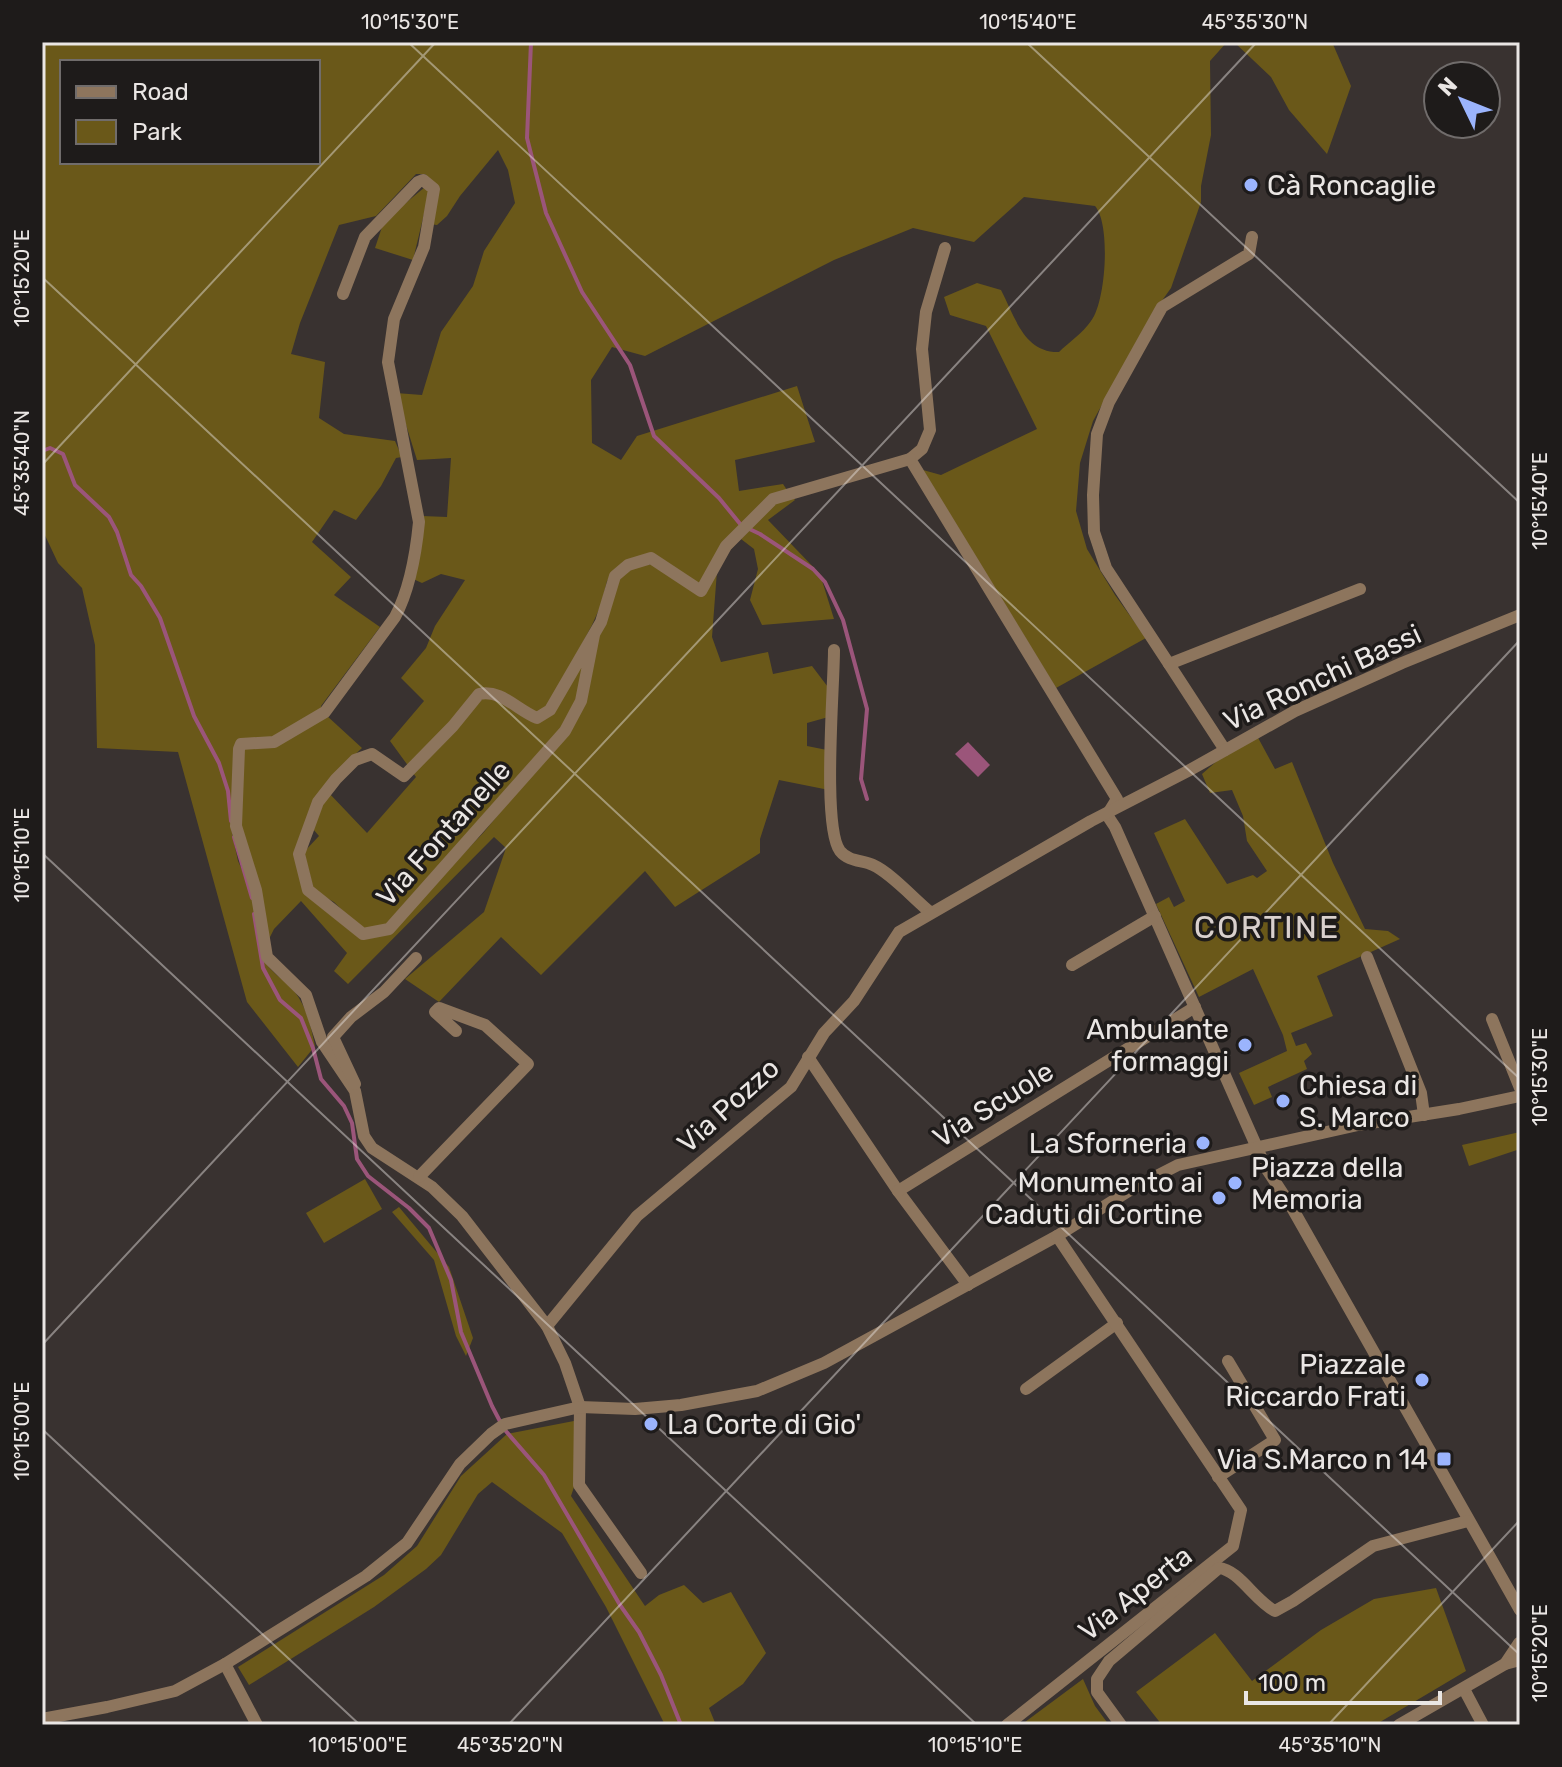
<svg xmlns="http://www.w3.org/2000/svg" width="1562" height="1767" viewBox="0 0 1562 1767" font-family="Rubik,sans-serif">
<rect width="100%" height="100%" fill="#393230"/>
<g fill="#6a5819" fill-rule="evenodd">
<path d="M42 42H1227L1210 61 1211 135 1201 186V202L1171 288 1151 316 1093 421 1080 463 1076 511 1087 549 1115 595 1146 638 1056 688 923 470 941 475 1037 429 986 326 950 315 944 297 977 283 1001 290C1015 317 1024 353 1059 352 1069 342 1083 333 1091 321 1106 302 1111 224 1095 206L1024 197 974 242 913 228 834 260 645 356 612 347 591 380 592 443 621 460 637 436 797 386 815 442 735 460 739 491 783 484 787 490 698 584 659 557 619 567 607 581 601 605 592 625 550 704 535 715 497 690 491 688 482 691 409 767 390 741 424 701 401 678 426 648 435 626 465 580 441 574 422 583 411 578 422 516 447 517 451 458 417 460 396 393 422 395 441 332 473 286 484 251 515 203 508 170 498 150 460 196 447 216 437 225 429 224 437 186 425 174H416L376 216 339 225 300 323 291 354 325 362 319 418 344 434 395 441 402 457 396 458 381 486 356 520 334 510 312 542 351 577 334 595 380 627 321 706 323 712 274 741 237 742 235 816 228 798 232 833 238 861 253 893 263 957C269 973 284 978 294 991 307 1007 311 1027 315 1046L298 1067 247 1002 178 752 97 748 95 645 82 588 58 563 42 529ZM62 62H318V162H62Z"/>
<polygon points="1234,42 1332,42 1351,86 1327,154 1289,110 1271,77"/>
<polygon points="425,187 429,193 413,260 375,248 384,221"/>
<polygon points="792,496 795,500 768,520 820,574 834,619 762,625 750,600 758,569 754,549 741,539 776,501"/>
<polygon points="643,564 653,565 693,591 717,571 712,637 721,662 768,652 773,674 812,666 834,695 832,716 807,723 807,746 827,750 834,791 779,780 760,839 760,853 675,907 645,871 541,975 501,937 439,1002 405,979 484,912 506,848 494,837 348,984 334,971 347,953 301,901 274,929 269,939 237,825 243,747 326,715 362,748 335,773 296,856 305,890 367,939 389,932 484,832 574,722 596,635 618,576"/>
<polygon points="590,645 580,694 570,718 390,924 363,931 334,902 314,891 304,852 319,836 313,829 328,792 367,833 416,777 413,773 487,694 540,721"/>
<polygon points="1256,734 1275,769 1292,762 1333,863 1365,929 1388,931 1400,939 1317,976 1333,1016 1291,1033 1296,1046 1306,1043 1312,1054 1304,1061 1307,1069 1268,1087 1272,1097 1254,1105 1239,1073 1287,1051 1283,1035 1253,969 1199,997 1156,904 1169,897 1174,907 1185,901 1154,833 1185,819 1227,884 1253,875 1257,878 1267,871 1247,841 1243,816 1232,790 1210,793 1202,774 1225,754"/>
<polygon points="1520,1132 1520,1149 1469,1166 1462,1145"/>
<polygon points="365,1179 382,1209 324,1243 306,1213"/>
<polygon points="399,1207 449,1267 473,1338 466,1356 456,1336 434,1260 392,1212"/>
<polygon points="579,1420 576,1481 571,1496 645,1606 659,1595 684,1585 703,1603 731,1592 766,1653 743,1684 709,1708 716,1725 665,1725 606,1607 562,1533 492,1482 478,1494 441,1555 426,1569 374,1607 249,1685 238,1667 384,1575 417,1546 461,1476 507,1434"/>
<polygon points="1436,1588 1466,1671 1375,1725 1162,1725 1136,1692 1215,1633 1252,1681 1321,1630 1374,1599"/>
<polygon points="1083,1679 1095,1706 1109,1725 1021,1725"/>
</g>
<polygon fill="#9b557a" points="968,742 990,765 978,777 955,754"/>
<g fill="none" stroke-linecap="round" stroke-linejoin="round">
<g stroke="#9b557a" stroke-width="4">
<polyline points="531,42 527,138 546,213 582,292 630,365 654,436 719,498 741,525 760,534 813,569 825,582 843,620 867,709 861,779 867,799"/>
<polyline points="42,451 50,448 63,454 75,485 109,517 117,532 131,575 141,586 160,618 194,716 219,763 228,791 231,821"/>
<polyline points="234,837 252,898"/>
<polyline points="254,914 263,968 280,1000 301,1018 313,1048 321,1079 344,1106 352,1123 357,1159 368,1176 409,1208 429,1228 451,1280 461,1332 492,1406 504,1429 544,1475 620,1605 639,1632 661,1675 681,1725"/>
</g>
<g stroke="#8d755d" stroke-width="12">
<polyline points="945,248 926,312 922,349 930,430 922,449 910,459 1117,799 1109,812"/>
<path d="M343 294 365 237 418 182 423 180 434 189 424 247 394 319 388 362 419 522C416 553 410 589 395 617L325 712 274 742 241 744 239 749 236 826 256 890 267 957 306 995 322 1042 355 1091 364 1136 372 1148 432 1187 462 1216 547 1326 565 1363 580 1407 579 1485 641 1573"/>
<path d="M594 635 581 701 565 731 389 929 363 934 308 890 299 854 318 802 336 779 355 760 372 754 404 776 453 726 479 694C501 689 517 710 537 718L550 710 601 622 615 576 628 565 651 558 701 591 726 546 773 499 910 459"/>
<path d="M834 650C834 687 822 827 840 851 849 862 862 860 873 865 891 873 914 899 930 912"/>
<polyline points="1169,664 1106,568 1094,532 1093,495 1097,434 1109,402 1162,307 1249,254 1252,237"/>
<polyline points="1225,750 1169,664 1360,589"/>
<polyline points="1107,815 1115,827 1266,1168 1291,1206 1520,1610"/>
<polyline points="1367,957 1421,1093 1424,1115"/>
<polyline points="1072,965 1155,916"/>
<polyline points="1492,1019 1520,1088"/>
<polyline points="808,1057 898,1191 968,1285"/>
<polyline points="355,1084 333,1037 351,1017 384,992 416,958"/>
<polyline points="419,1177 528,1064 485,1025 439,1008 435,1012 456,1031"/>
<polyline points="898,1191 1195,1007"/>
<polyline points="547,1326 637,1216 791,1087 824,1033 854,1001 899,932 1091,821 1188,771 1295,711 1402,663 1520,615"/>
<polyline points="1026,1389 1117,1323"/>
<polyline points="1218,1477 1275,1440 1228,1361"/>
<polyline points="225,1664 257,1725"/>
<polyline points="1505,1664 1519,1643"/>
<polyline points="1464,1689 1483,1725"/>
<polyline points="42,1719 107,1707 175,1691 225,1664 366,1576 407,1543 460,1464 491,1434 505,1424 580,1407 635,1409 681,1405 757,1391 824,1363 1057,1236 1135,1187 1178,1165 1358,1125 1459,1109 1520,1096"/>
<polyline points="1007,1725 1233,1546 1241,1510 1057,1236"/>
<path d="M1121 1725 1097 1692V1679L1109 1661 1219 1568C1239 1570 1255 1601 1275 1611L1293 1601 1373 1546 1468 1521"/>
<polyline points="1399,1725 1505,1664 1520,1660"/>
</g>
</g>
<path fill="none" stroke="#eae6e4" stroke-width="2" stroke-opacity="0.45" d="M408 42 1520 1079M1026 42 1520 503M42 277 1520 1655M42 465 436 42M42 853 977 1725M42 1345 1257 42M42 1429 360 1725M508 1725 1520 640M1328 1725 1520 1520"/>
<g fill="#9bb4fd" stroke="#1e1b1a" stroke-width="3">
<circle cx="1251" cy="185" r="8"/>
<circle cx="1245" cy="1045" r="8"/>
<circle cx="1283" cy="1101" r="8"/>
<circle cx="1203" cy="1143" r="8"/>
<circle cx="1235" cy="1183" r="8"/>
<circle cx="1219" cy="1198" r="8"/>
<circle cx="1422" cy="1380" r="8"/>
<circle cx="651" cy="1424" r="8"/>
<rect x="1436" y="1451" width="16" height="16" rx="4"/>
</g>
<g text-anchor="middle" stroke-width="7" stroke-linejoin="round" paint-order="stroke">
<g font-size="28" fill="#eae6e4" stroke="#1e1b1a" text-anchor="end">
<text x="1267" y="195" text-anchor="start">Cà Roncaglie</text>
<text x="1229" y="1039">Ambulante<tspan x="1229" dy="32">formaggi</tspan></text>
<text x="1299" y="1095" text-anchor="start">Chiesa di<tspan x="1299" dy="32">S. Marco</tspan></text>
<text x="1187" y="1153">La Sforneria</text>
<text x="1251" y="1177" text-anchor="start">Piazza della<tspan x="1251" dy="32">Memoria</tspan></text>
<text x="1203" y="1192">Monumento ai<tspan x="1203" dy="32">Caduti di Cortine</tspan></text>
<text x="1406" y="1374">Piazzale<tspan x="1406" dy="32">Riccardo Frati</tspan></text>
<text x="667" y="1434" text-anchor="start">La Corte di Gio'</text>
<text x="1428" y="1469">Via S.Marco n 14</text>
</g>
<g font-size="28" fill="#eae6e4" stroke="#1e1b1a">
<text transform="translate(1322 677) rotate(-25)" y="10">Via Ronchi Bassi</text>
<text transform="translate(443 833) rotate(-48)" y="10">Via Fontanelle</text>
<text transform="translate(993 1104) rotate(-32)" y="10">Via Scuole</text>
<text transform="translate(728 1105) rotate(-42)" y="10">Via Pozzo</text>
<text transform="translate(1135 1593) rotate(-38)" y="10">Via Aperta</text>
</g>
<g font-size="32" letter-spacing="2" fill="#d9d0cd" stroke="#1e1b1a">
<text x="1267" y="938">CORTINE</text>
</g>
</g>
<rect width="1562" height="1767" fill="none" stroke="#1e1b1a" stroke-width="88"/>
<rect x="60" y="60" width="260" height="104" fill="#1e1b1a" stroke="#706c6b" stroke-width="2"/>
<rect x="76" y="86" width="40" height="12" fill="#8d755d" stroke="#706c6b" stroke-width="2"/>
<text x="132" y="100" font-size="24" fill="#eae6e4">Road</text>
<rect x="76" y="120" width="40" height="24" fill="#6a5819" stroke="#706c6b" stroke-width="2"/>
<text x="132" y="140" font-size="24" fill="#eae6e4">Park</text>
<g transform="translate(1462 100) rotate(313)"><circle r="38" fill="#1e1b1a" stroke="#706c6b" stroke-width="2"/>
<path d="M0-6L14 30L0 20L-14 30Z" fill="#9bb4fd"/>
<text y="-12" font-size="22" font-weight="bold" text-anchor="middle" fill="#eae6e4">N</text>
</g>
<path d="M1246 1691v12h194v-12" fill="none" stroke="#eae6e4" stroke-width="4"/>
<text x="1258" y="1691" font-size="24" fill="#eae6e4" stroke="#1e1b1a" stroke-width="6" paint-order="stroke">100 m</text>
<rect x="44" y="44" width="1474" height="1679" fill="none" stroke="#eae6e4" stroke-width="3"/>
<g font-size="20" text-anchor="middle" fill="#eae6e4">
<text x="410" y="29">10°15'30"E</text>
<text x="1028" y="29">10°15'40"E</text>
<text x="1255" y="29">45°35'30"N</text>
<text transform="translate(22 278) rotate(-90)" y="7">10°15'20"E</text>
<text transform="translate(22 463) rotate(-90)" y="7">45°35'40"N</text>
<text transform="translate(1540 501) rotate(-90)" y="7">10°15'40"E</text>
<text transform="translate(22 855) rotate(-90)" y="7">10°15'10"E</text>
<text transform="translate(1540 1077) rotate(-90)" y="7">10°15'30"E</text>
<text transform="translate(22 1431) rotate(-90)" y="7">10°15'00"E</text>
<text transform="translate(1540 1653) rotate(-90)" y="7">10°15'20"E</text>
<text x="358" y="1752">10°15'00"E</text>
<text x="510" y="1752">45°35'20"N</text>
<text x="975" y="1752">10°15'10"E</text>
<text x="1330" y="1752">45°35'10"N</text>
</g>
</svg>
